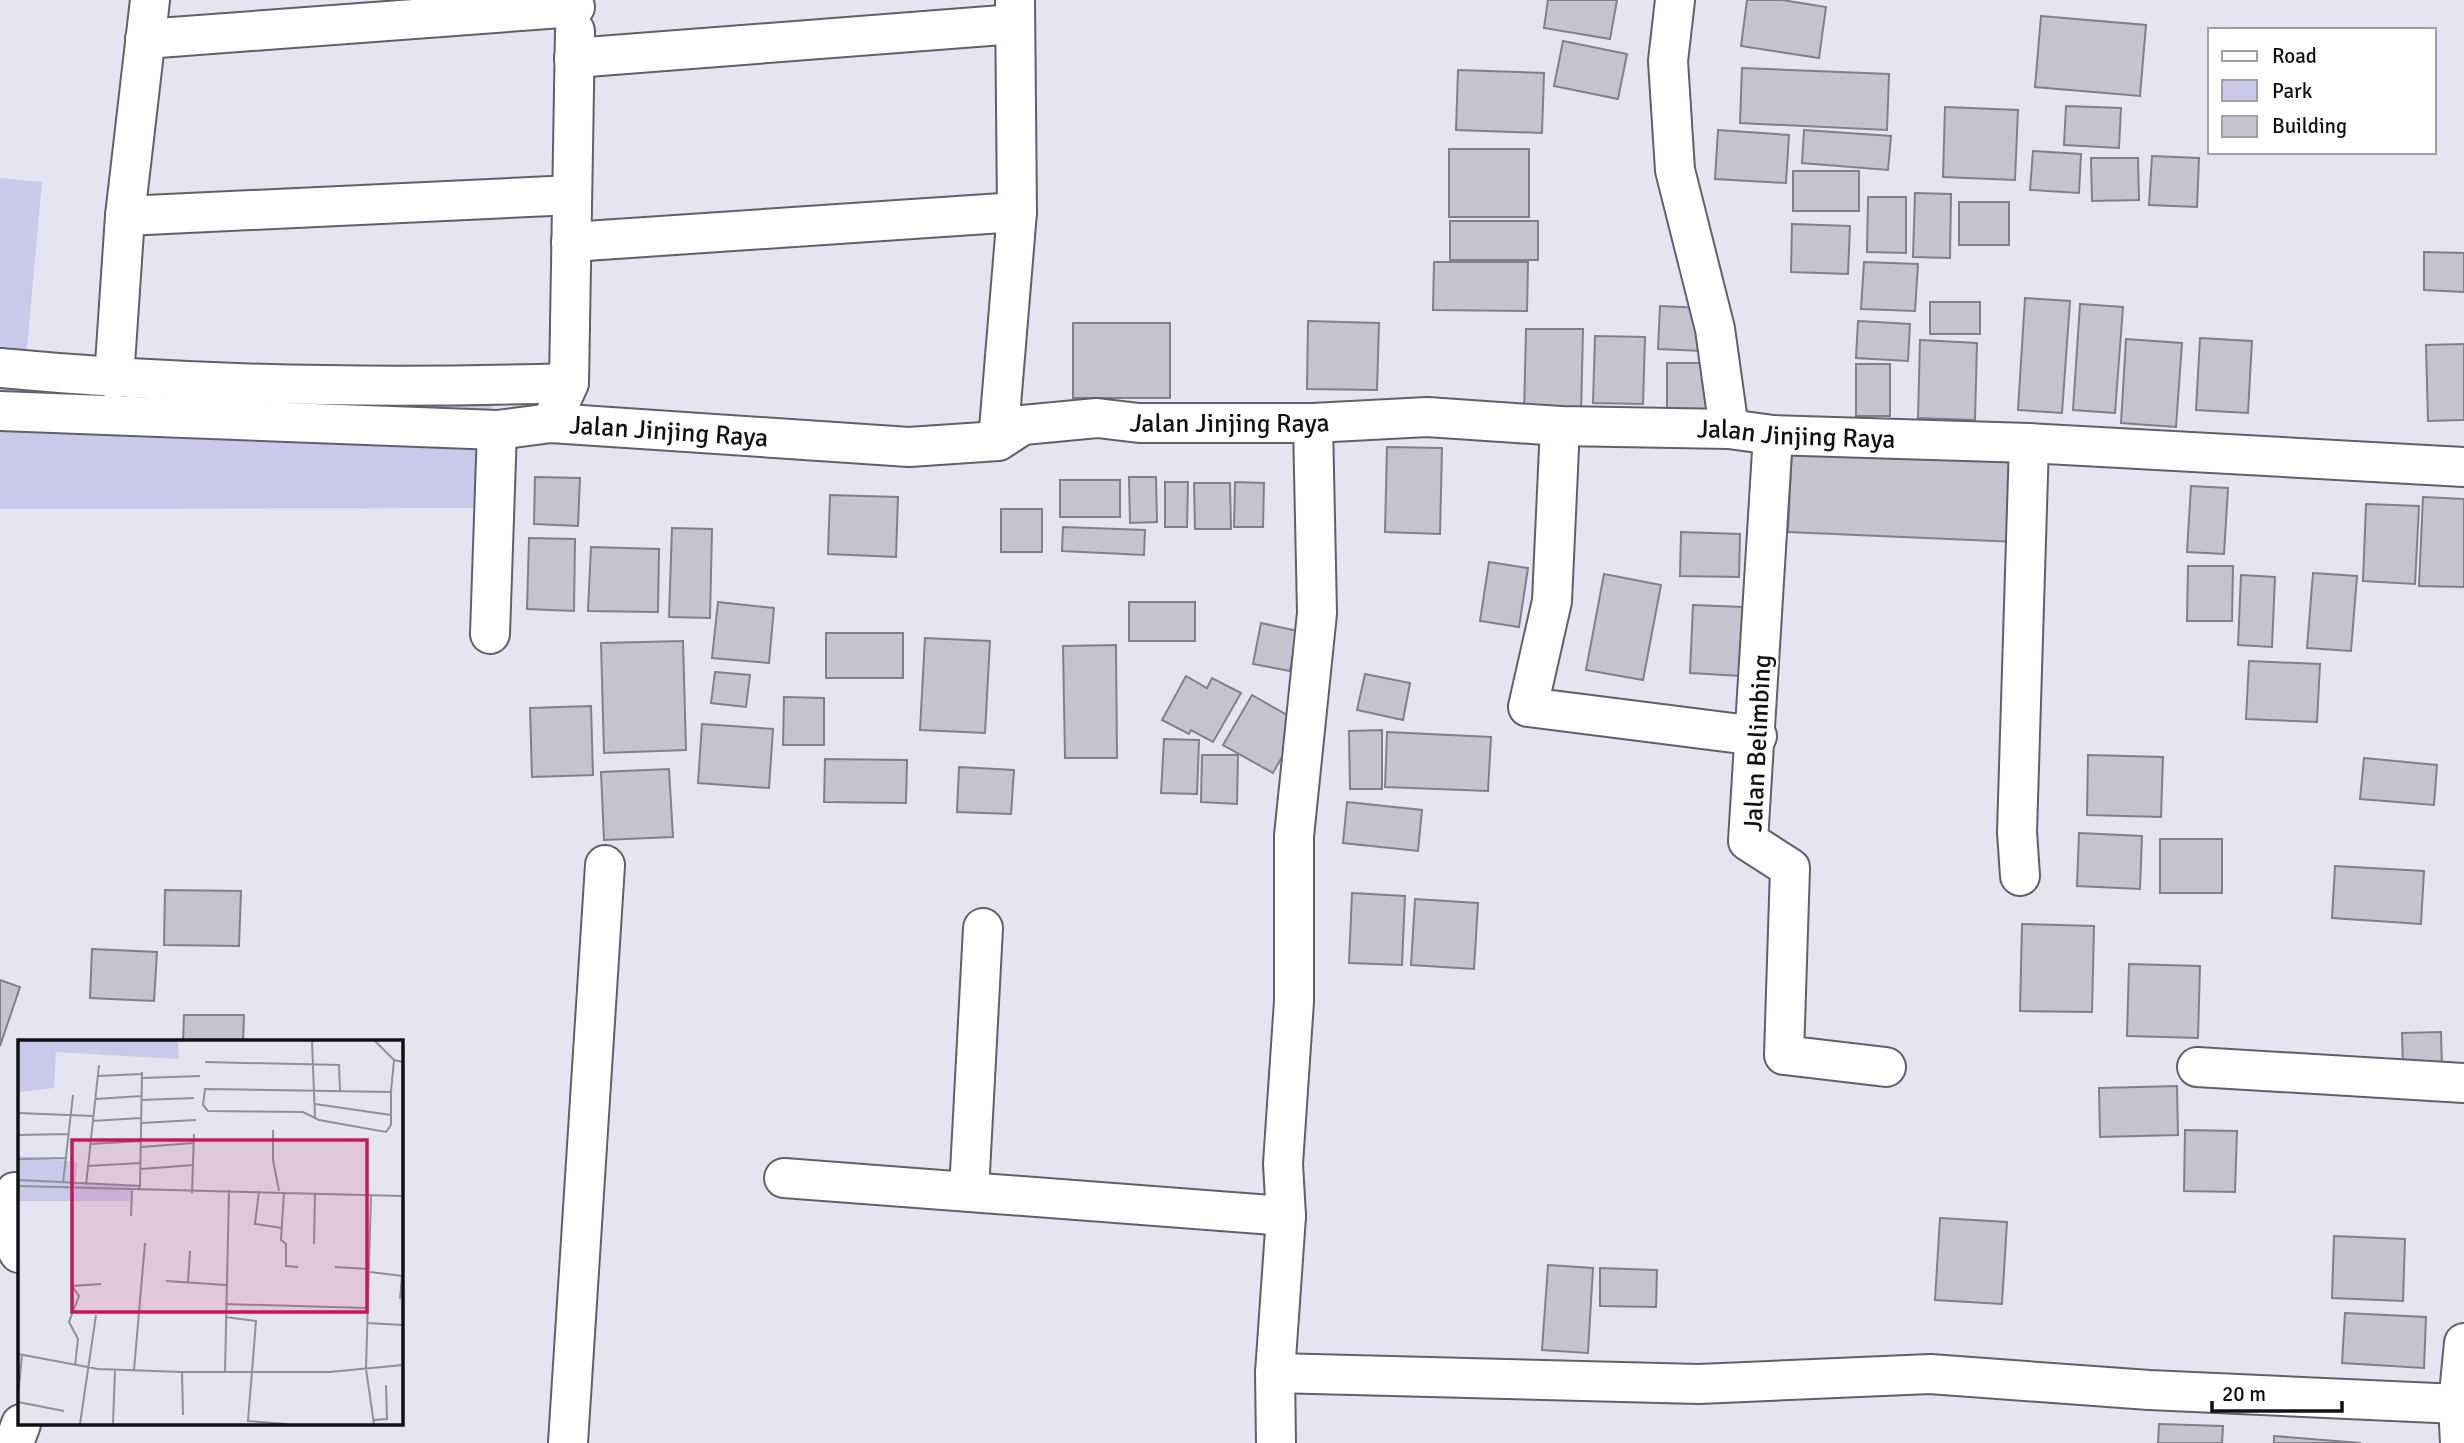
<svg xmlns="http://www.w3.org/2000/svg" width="2464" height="1443" viewBox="0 0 2464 1443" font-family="Signika,sans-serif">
<rect width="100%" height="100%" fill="#e5e5f1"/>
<polygon fill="#cac9e9" points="0,178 42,182 25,370 495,384 478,508 0,509"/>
<g fill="#c4c4d0" stroke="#80808c" stroke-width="2">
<polygon points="1548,0 1617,0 1610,39 1544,28"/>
<polygon points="1747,0 1782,0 1826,7 1819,58 1741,46"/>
<polygon points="2041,16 2146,25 2140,96 2035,87"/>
<polygon points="1563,41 1627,54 1618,99 1554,86"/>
<polygon points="1742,68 1889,74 1887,130 1740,123"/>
<polygon points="1458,70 1544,73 1542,133 1456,130"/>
<polygon points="2066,106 2121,108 2119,148 2064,145"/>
<polygon points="1945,107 2018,110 2015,180 1943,177"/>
<polygon points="1718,130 1789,135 1786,183 1715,179"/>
<polygon points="1804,130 1891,136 1888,170 1802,163"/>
<rect x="1449" y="149" width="80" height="68"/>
<polygon points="2033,151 2081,154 2079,193 2030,190"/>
<polygon points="2152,156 2199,158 2197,207 2149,205"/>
<polygon points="2091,158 2138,158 2139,200 2092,201"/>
<rect x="1793" y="171" width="66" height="40"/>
<polygon points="1915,193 1951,194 1950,258 1913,257"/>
<polygon points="1868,197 1906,197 1906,253 1867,252"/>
<rect x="1959" y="202" width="50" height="43"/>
<rect x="1450" y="221" width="88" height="39"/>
<polygon points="1792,224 1850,226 1848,274 1791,272"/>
<polygon points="2424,252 2464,253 2464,292 2424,290"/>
<polygon points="1434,262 1528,262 1527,311 1433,310"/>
<polygon points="1864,262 1918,264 1915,311 1861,309"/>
<polygon points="2025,298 2070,301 2062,413 2018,410"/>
<rect x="1930" y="302" width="50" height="32"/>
<polygon points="2080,304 2123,307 2115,413 2073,410"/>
<polygon points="1660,306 1703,308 1702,351 1658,349"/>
<polygon points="1308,321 1379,323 1377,390 1307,389"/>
<polygon points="1858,321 1910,324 1908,361 1856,358"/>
<rect x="1073" y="323" width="97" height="75"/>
<polygon points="1526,329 1583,329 1581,415 1524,414"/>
<polygon points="1595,336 1645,337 1643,404 1593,403"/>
<polygon points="2200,338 2252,341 2248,413 2196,410"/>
<polygon points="2126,339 2182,343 2176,427 2121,423"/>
<polygon points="1920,340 1977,343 1975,420 1918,418"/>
<polygon points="2464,344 2464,420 2428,421 2426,345"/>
<polygon points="1667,363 1710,363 1709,410 1667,410"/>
<rect x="1856" y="364" width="34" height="52"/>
<polygon points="1792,444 2021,455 2017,542 1788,532"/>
<polygon points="1387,447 1442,448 1440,534 1385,532"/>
<polygon points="535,477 580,478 578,526 534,524"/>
<polygon points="1129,477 1156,477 1157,522 1130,523"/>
<rect x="1060" y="480" width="60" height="37"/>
<polygon points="1165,482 1188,482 1187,527 1165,527"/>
<polygon points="1235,482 1264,483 1263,527 1234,527"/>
<polygon points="1194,483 1230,483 1231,529 1195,529"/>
<polygon points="2191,486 2228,488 2224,554 2187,552"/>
<polygon points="830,495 898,497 896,557 828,554"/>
<polygon points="2423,497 2464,499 2464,587 2419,586"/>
<polygon points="2366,504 2419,506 2415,584 2363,581"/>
<rect x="1001" y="509" width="41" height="43"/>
<polygon points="1063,527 1145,530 1144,555 1062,551"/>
<polygon points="672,528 712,529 710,618 669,617"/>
<polygon points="1681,532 1740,534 1739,577 1680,576"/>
<polygon points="529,538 575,539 574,611 527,609"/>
<polygon points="591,547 659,549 658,612 588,611"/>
<polygon points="1489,562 1528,568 1519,627 1480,621"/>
<polygon points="2188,566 2233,566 2232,621 2187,621"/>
<polygon points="2313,573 2357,576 2351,651 2307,648"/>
<polygon points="1604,574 1661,585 1643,680 1586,670"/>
<polygon points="2241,575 2275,577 2272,647 2238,645"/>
<polygon points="718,602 774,608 769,663 712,658"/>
<rect x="1129" y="602" width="66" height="39"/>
<polygon points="1693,605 1744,607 1741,676 1690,673"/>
<polygon points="1261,623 1298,631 1290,671 1253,664"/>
<rect x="826" y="633" width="77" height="45"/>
<polygon points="925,638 990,641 985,733 920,730"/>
<polygon points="683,641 686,750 604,753 601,643"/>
<polygon points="1116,645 1117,758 1065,758 1063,646"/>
<polygon points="2249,661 2320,664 2317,722 2246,719"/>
<polygon points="715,672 750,675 746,707 711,703"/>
<polygon points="1365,674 1410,683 1403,720 1357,710"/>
<polygon points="1186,676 1207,688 1212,678 1241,693 1213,742 1191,730 1189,734 1162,720"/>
<polygon points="1252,695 1301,723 1273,773 1223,745"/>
<polygon points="784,697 824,698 824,745 783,745"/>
<polygon points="591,706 593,775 532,777 530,708"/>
<polygon points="702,724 773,729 769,788 698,783"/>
<polygon points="1382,730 1382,789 1350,789 1349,731"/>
<polygon points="1387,732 1491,737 1488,791 1385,787"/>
<polygon points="1164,739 1199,740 1197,794 1161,793"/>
<polygon points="1202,755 1238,755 1237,804 1201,802"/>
<polygon points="2088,755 2163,757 2161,817 2087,815"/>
<polygon points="2364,758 2437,765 2434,805 2360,799"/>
<polygon points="825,759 907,760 906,803 824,802"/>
<polygon points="959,767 1014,770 1011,814 957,812"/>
<polygon points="669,769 673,837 604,840 601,772"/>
<polygon points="1347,802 1422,810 1418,851 1343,843"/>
<polygon points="2079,833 2142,836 2140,889 2077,886"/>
<rect x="2160" y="839" width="62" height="54"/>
<polygon points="2335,866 2424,871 2421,924 2332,918"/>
<polygon points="165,890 241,891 239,946 164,945"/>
<polygon points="1352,893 1405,896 1402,965 1349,963"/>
<polygon points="1415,899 1478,903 1474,969 1411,965"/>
<polygon points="2022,924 2094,926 2092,1012 2020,1011"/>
<polygon points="92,949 157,952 154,1001 90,998"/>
<polygon points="2129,964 2200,966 2198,1038 2127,1036"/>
<polygon points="0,980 20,987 0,1046"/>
<polygon points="184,1015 244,1015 243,1042 183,1042"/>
<polygon points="2441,1032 2442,1067 2403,1069 2402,1033"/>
<polygon points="2177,1086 2178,1135 2100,1137 2099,1088"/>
<polygon points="2185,1130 2237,1131 2235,1192 2184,1191"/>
<polygon points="1940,1218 2007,1222 2002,1304 1935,1300"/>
<polygon points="2334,1236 2405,1239 2403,1301 2332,1298"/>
<polygon points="1548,1265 1593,1268 1588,1353 1542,1350"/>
<polygon points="1600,1268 1657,1270 1656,1307 1600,1306"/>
<polygon points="2345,1313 2426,1317 2424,1368 2342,1363"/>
<polygon points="2159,1424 2223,1426 2222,1443 2158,1443"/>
<polygon points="2274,1436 2361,1443 2274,1443"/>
</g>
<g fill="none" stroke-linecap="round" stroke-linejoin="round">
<g stroke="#60606b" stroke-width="42">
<g id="minor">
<polyline points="1675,0 1668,61 1675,170 1715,329 1729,429"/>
<polyline points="145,39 575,7"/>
<polyline points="574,58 1015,24"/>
<polyline points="125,216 572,195"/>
<polyline points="571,242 1017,212"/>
<path d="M0 368C189 386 379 389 569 383L551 423"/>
<polyline points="114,379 125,216 150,0"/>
<polyline points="569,383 575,31"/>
<path id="s1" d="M0 411 497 430 551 423 909 447 998 441 1023 425 1097 418 1139 423H1313L1427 417 1560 426 1729 429 1773 435 2029 443 2464 467"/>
<polyline points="1560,426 1552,601 1528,707 1757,736"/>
<polyline points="1773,435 1748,841 1790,868 1784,1055 1886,1067"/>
<polyline points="998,441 1017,212 1015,0"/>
<polyline points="490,634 497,430"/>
<polyline points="2020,876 2017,832 2029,443"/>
<polyline points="2197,1067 2464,1083"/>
<polyline points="784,1178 1286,1216"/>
<polyline points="969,1191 983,928"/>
<polyline points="0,1220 15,1192 19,1192"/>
<polyline points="0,1221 19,1253"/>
<polyline points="1275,1373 1699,1384 1930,1374 2149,1390 2458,1404"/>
<polyline points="14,1443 21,1424"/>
<polyline points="568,1443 605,865"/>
<polyline points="1276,1443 1275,1373 1286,1216 1283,1164 1294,1001 1294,836 1317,613 1313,423"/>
<polyline points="2460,1443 2458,1404 2464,1343"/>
</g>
</g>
<use href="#minor" stroke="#fff" stroke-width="38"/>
</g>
<g text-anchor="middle" stroke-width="5" stroke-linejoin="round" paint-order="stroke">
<g font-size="26" fill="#111115" stroke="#fff">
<text dy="9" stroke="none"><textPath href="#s1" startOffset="1237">Jalan Jinjing Raya</textPath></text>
<text dy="9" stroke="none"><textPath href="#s1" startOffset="670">Jalan Jinjing Raya</textPath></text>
<text dy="9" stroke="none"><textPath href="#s1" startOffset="1804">Jalan Jinjing Raya</textPath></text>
<text transform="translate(1757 743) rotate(-87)" y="9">Jalan Belimbing</text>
</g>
</g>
<g transform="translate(18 1040)">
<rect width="385" height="385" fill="#e5e5f1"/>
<path d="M0 1H160L161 19 38 12 36 48 2 52 0 58ZM0 116 59 122 58 144 114 146 112 161H0Z" fill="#cac9e9"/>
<path fill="none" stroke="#909099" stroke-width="2" d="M294 1 297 78M357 1 376 20 385 22M187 22 321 25 322 51M80 36 124 34M124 38 182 36M373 52V85L368 92 301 80 285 72 190 71 185 65 187 49 373 52 376 20M77 59 124 56M124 60 176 58M297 64 373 75M0 73 75 76M74 81 123 78M123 83 178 80M255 90V120L261 151M0 95 51 94M72 104 123 101M123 107 176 103M0 119 48 118M69 126 123 123M123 129 176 125M0 140 122 146 120 150M45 143 55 55M68 145 81 25M0 146 385 156M122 146 124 32M241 151 237 184 264 188M266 152 263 200 268 204V226L280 227M174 153 176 94M353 156 348 329 356 384M113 176 114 151M296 204 297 153M317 227 351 229M352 232 385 236M148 241 208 245M170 242 172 211M382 259 384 236M207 264 348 268M207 277 238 281 230 381 269 384M349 283 385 285M0 314 80 329 164 332H311L385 325M57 326 60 299 51 282 61 256 54 246 83 244M116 330 127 203M164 332 165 375M207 333 211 150M0 357 4 315M0 362 46 371M355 380 369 379 368 345M62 384 78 275M95 384 97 330"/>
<path fill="#c2185b" fill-opacity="0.15" stroke="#c2185b" stroke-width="3.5" d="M54 100H349V272H54Z"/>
<rect width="385" height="385" fill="none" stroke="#111115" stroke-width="3.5"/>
</g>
<rect x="2208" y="28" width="228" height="126" fill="#ffffff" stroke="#a0a0a1" stroke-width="2"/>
<rect x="2222" y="51" width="35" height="10" fill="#ffffff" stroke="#a0a0a1" stroke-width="2"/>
<text x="2272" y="63" font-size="21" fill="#111115">Road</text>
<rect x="2222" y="80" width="35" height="21" fill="#cac9e9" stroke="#a0a0a1" stroke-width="2"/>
<text x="2272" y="98" font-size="21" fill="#111115">Park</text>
<rect x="2222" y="116" width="35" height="21" fill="#c4c4d0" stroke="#a0a0a1" stroke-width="2"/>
<text x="2272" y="133" font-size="21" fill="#111115">Building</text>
<path d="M2212 1401v10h130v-10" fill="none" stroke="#111115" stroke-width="3.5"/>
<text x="2222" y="1401" font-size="21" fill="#111115" stroke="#ffffff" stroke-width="5" paint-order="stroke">20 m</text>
</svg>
